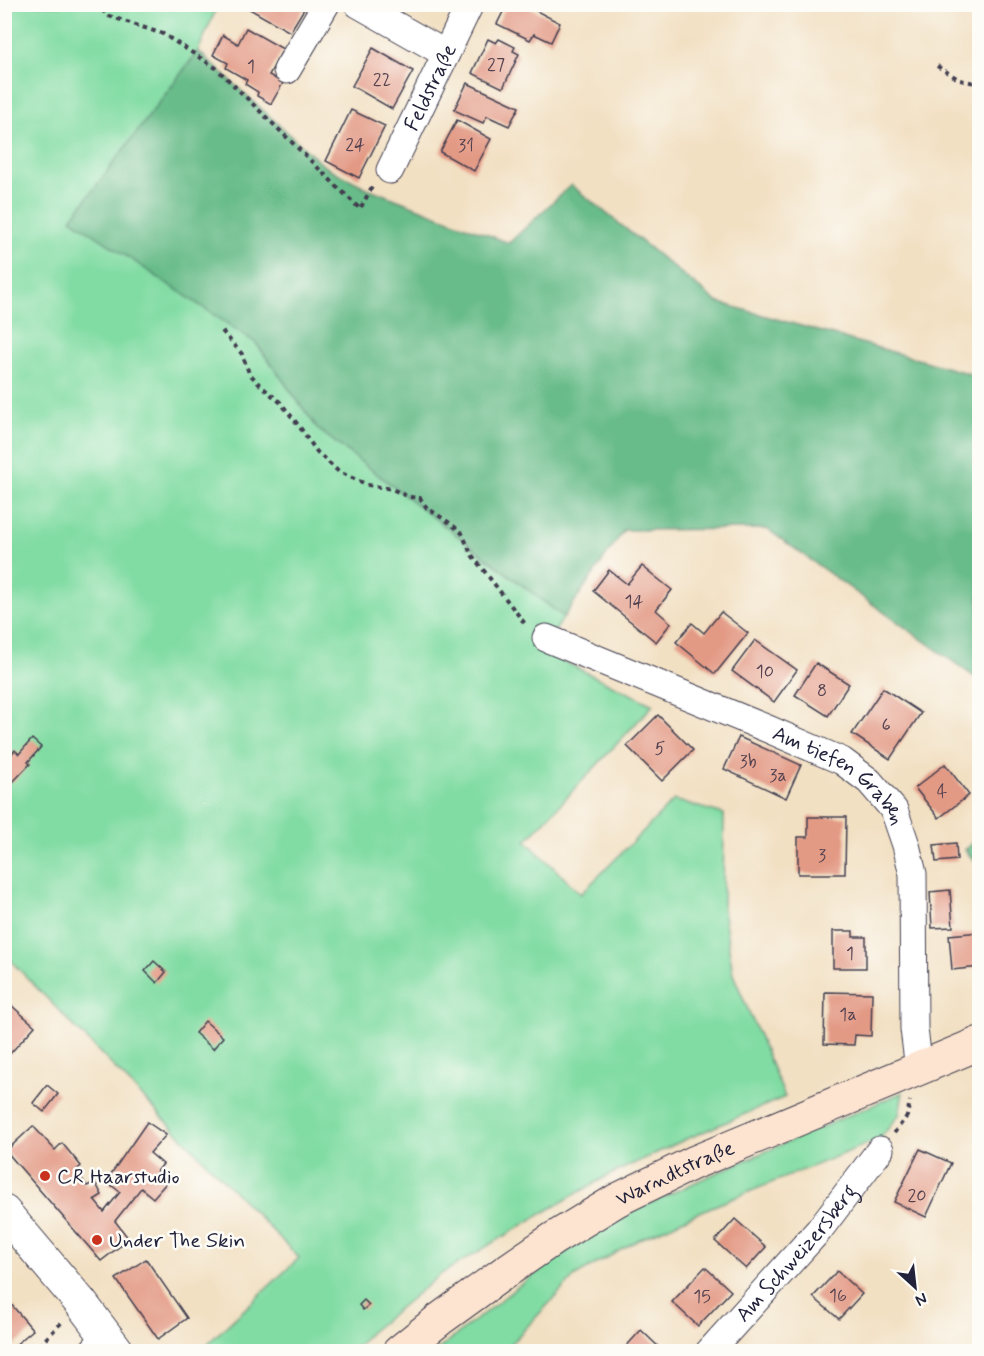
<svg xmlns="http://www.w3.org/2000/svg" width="984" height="1356" viewBox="0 0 984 1356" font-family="Mynerve,sans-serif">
<rect width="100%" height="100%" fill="#fdfcf7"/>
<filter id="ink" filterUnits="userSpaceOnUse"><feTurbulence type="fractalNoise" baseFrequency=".0167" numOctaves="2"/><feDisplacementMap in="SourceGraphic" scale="12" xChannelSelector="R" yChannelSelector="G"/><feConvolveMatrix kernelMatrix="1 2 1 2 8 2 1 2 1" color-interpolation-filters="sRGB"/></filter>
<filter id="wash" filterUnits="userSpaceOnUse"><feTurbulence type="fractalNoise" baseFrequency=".008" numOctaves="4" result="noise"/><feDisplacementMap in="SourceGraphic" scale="24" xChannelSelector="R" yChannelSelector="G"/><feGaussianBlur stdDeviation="1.35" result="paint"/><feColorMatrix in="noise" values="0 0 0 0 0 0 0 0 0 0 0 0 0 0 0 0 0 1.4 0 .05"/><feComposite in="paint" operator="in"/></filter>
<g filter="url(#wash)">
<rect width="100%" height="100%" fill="#f2e0c3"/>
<g fill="#81dca3" stroke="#527f6f" stroke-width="1.5">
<polygon points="5,5 213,5 217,7 198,51 72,219 256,343 318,429 564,617 542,651 653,705 526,841 581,894 674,800 724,814 723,909 733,974 785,1097 684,1140 607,1176 541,1214 441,1274 369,1333 353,1351 200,1351 299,1258 5,955"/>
<polygon points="903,1092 899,1115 880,1139 709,1208 638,1240 575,1276 504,1351 435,1352 516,1288 561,1255 625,1215 700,1180"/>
</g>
<g fill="#68bc89" stroke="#456f62" stroke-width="1.5">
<polygon points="198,51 324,166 367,188 509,243 571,185 717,302 977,376 979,372 979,680 767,529 624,530 564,617 318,429 256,343 71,219"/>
<polygon points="979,835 979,866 965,850"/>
</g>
<g id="blocks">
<g fill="#e39a85">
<polygon points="248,4 307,4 290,32 246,7"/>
<polygon points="507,4 523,4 560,23 551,42 534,34 530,40 497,24"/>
<polygon points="246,28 283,49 269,75 283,83 271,104 257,96 258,92 245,84 247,80 226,68 228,63 213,55 223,35 238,44"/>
<polygon points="488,39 496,43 499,39 515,47 513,51 519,54 503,88 472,73"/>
<polygon points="373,48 413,71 392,109 352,86"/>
<polygon points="467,83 519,107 509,126 487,116 483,123 454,110"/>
<polygon points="351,110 385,126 359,178 326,161"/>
<polygon points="457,120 491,139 474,171 440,152"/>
<polygon points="642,566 672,590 656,610 671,623 656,642 593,591 609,570 627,584"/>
<polygon points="721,612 748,633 715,674 676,642 692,623 704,633"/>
<polygon points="755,640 797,670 774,702 732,671"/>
<polygon points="816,663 849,684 828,716 795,695"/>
<polygon points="883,688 921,713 890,759 852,734"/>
<polygon points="658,715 693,750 662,781 627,746"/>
<polygon points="739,737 801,765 786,798 724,769"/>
<polygon points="32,739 41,747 28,762 30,764 12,783 4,776 4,762 15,750 19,754"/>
<polygon points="945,764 969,795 939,818 915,788"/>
<polygon points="808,817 846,817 845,874 798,874 798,837 808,837"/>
<polygon points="956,843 957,860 936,862 934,845"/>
<polygon points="950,890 953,927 932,928 930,892"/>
<polygon points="833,931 853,931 853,937 866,937 866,968 833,968"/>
<polygon points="980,932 980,967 952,970 949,935"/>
<polygon points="154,961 166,972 157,983 145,971"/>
<polygon points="825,992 872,993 871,1036 855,1035 854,1045 824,1044"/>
<polygon points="4,999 35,1026 7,1057 4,1056"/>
<polygon points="205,1021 223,1037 213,1049 195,1033"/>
<polygon points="47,1085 58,1094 44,1112 33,1103"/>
<polygon points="147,1122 166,1135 150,1153 163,1164 156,1173 167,1182 153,1198 141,1188 115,1221 129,1239 101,1261 6,1151 33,1126 55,1150 62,1143 81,1166 76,1171 87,1186 95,1182 102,1195 94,1200 104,1212 120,1192 106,1181"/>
<polygon points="920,1149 951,1163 926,1217 894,1202"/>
<polygon points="735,1219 766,1247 746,1269 715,1241"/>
<polygon points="146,1259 187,1318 158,1339 116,1279"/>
<polygon points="705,1267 731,1291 698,1326 672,1302"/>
<polygon points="837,1271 862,1294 839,1319 813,1297"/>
<polygon points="4,1296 33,1330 7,1352 4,1352"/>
<polygon points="364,1300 369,1305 363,1310 359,1305"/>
<polygon points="641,1330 664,1352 621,1352"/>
</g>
</g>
</g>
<g filter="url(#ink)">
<use href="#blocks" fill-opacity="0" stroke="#413e4f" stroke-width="1.5"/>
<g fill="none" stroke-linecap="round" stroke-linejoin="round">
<g stroke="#413e4f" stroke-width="16">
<polyline id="service" points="83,1352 103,1330"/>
</g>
<g stroke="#413e4f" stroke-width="29">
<g id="minor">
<polyline points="358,4 446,54"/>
<polyline points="287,70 326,4"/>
<path id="s1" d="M390 170 470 4"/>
<path id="s2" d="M546 638 768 729 842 761 869 781 894 810 906 845 913 874 914 1029 919 1069"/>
<path id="s3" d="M709 1352 819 1230 880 1150"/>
</g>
</g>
<g stroke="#413e4f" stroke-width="35">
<polyline id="tertiary" points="4,1212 81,1303 118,1352"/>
</g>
<g stroke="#413e4f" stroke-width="35">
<g id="secondary">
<path id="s4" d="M399 1352 440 1319 505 1272 553 1239 617 1200 693 1163 980 1043"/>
</g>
</g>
<g stroke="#413e4f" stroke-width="4" stroke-dasharray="4.5 4.5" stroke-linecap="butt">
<polyline points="95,4 109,16 163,34 216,68 360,209 373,185"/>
<polyline points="937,66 960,80 980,84"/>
<polyline points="222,331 242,354 249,373 261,386 280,402 299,426 317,452 339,472 368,485 392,489 409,497 420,498 427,508 450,523 462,533 471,554 526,625"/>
<polyline points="894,1133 907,1116 910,1101"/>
<polyline points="33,1352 62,1322"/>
</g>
<use href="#service" stroke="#fff" stroke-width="14"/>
<use href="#minor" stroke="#fff" stroke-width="27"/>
<use href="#tertiary" stroke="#fff" stroke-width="33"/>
<use href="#secondary" stroke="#fde4d1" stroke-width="33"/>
</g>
</g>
<g fill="#c8321e" stroke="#fdfcf7" stroke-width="2">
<circle cx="45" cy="1176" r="6"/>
<circle cx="97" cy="1240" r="6"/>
</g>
<g text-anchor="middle" stroke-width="5" stroke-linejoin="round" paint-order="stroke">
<g font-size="18" fill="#52404e">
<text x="496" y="70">27</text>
<text x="251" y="72">1</text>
<text x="382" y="85">22</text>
<text x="355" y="150">24</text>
<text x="466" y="151">31</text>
<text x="634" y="607">14</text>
<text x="765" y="677">10</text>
<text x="822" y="696">8</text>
<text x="886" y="730">6</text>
<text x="660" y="754">5</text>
<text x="748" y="767">3b</text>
<text x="778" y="781">3a</text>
<text x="942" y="797">4</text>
<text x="822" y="861">3</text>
<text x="850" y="959">1</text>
<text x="848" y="1020">1a</text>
<text x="917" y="1201">20</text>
<text x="838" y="1301">16</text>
<text x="702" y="1302">15</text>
</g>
<g font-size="21" fill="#22223b" stroke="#fdfcf7">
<text dy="7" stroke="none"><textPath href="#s1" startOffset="92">Feldstraße</textPath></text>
<text dy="7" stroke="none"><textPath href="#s2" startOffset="327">Am tiefen Graben</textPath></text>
<text dy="7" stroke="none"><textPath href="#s4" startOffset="330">Warndtstraße</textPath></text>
<text dy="7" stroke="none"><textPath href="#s3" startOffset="132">Am Schweizersberg</textPath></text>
</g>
<g font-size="21" fill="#22223b" stroke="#fdfcf7" text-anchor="start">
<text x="57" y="1183">CR Haarstudio</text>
<text x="109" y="1247">Under The Skin</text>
</g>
</g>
<rect width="984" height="1356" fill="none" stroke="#fdfcf7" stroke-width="24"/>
<g transform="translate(915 1287) rotate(153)" stroke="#fdfcf7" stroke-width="4.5" paint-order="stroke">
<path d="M0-4.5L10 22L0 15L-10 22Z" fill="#22223b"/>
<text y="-9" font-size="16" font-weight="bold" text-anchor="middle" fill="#22223b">N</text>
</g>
</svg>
